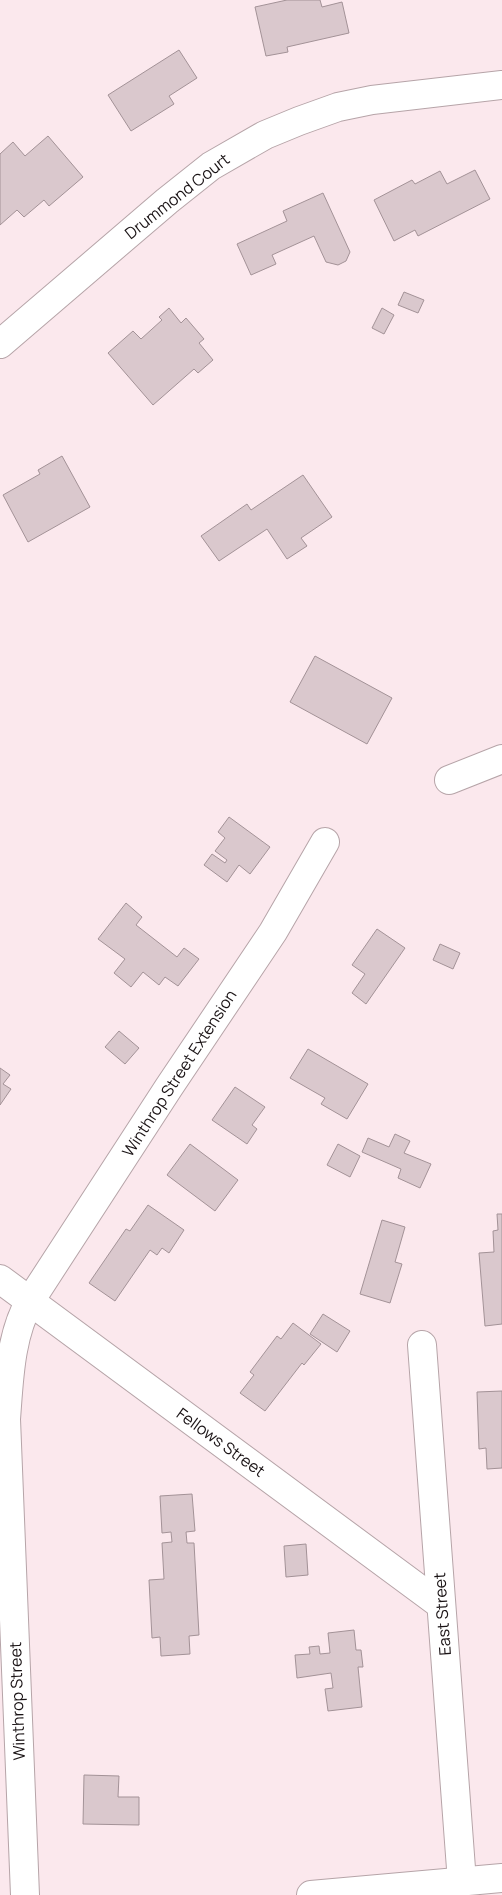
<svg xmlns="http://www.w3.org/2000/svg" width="502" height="1895" viewBox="0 0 502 1895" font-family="Manrope,sans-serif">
<rect width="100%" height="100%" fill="#fbe8ed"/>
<g fill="#dac8cd" stroke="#a39297">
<polygon points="287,0 320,0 322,7 342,2 349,33 287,47 288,52 266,56 255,7"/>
<polygon points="179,50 197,78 169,96 174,104 131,131 108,95"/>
<polygon points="48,136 83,177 49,206 44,200 24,217 17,210 0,225 0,154 13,142 25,156"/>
<polygon points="475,170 490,199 418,236 415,230 394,241 374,200 412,180 415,184 440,171 447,184"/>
<polygon points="323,193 350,252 346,261 338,265 326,262 314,236 272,255 276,264 251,275 237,244 287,221 283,211"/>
<polygon points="404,292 424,300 418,313 398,305"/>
<polygon points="169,308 181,323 186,318 204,339 199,343 213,360 198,373 194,369 153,405 108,353 133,331 141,339 162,320 159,317"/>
<polygon points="382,308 394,315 384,334 372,328"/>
<polygon points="62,456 90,507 28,542 3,495 40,474 38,470"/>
<polygon points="303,475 332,517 301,538 307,546 287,559 267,529 219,561 201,536 247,504 251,510"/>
<polygon points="315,656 392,698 367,744 290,702"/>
<polygon points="229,817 270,847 250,874 239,865 227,882 204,865 212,854 225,863 227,860 215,851 225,838 218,832"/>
<polygon points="126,903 142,917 136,925 177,957 184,948 199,959 178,986 165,977 159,985 143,972 131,987 114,973 125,959 98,939"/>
<polygon points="377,929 405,948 366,1004 352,993 365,974 352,965"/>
<polygon points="440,944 460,953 453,969 433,960"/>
<polygon points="119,1031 139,1048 125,1064 105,1047"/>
<polygon points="308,1049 368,1084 347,1119 321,1104 325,1098 290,1078"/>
<polygon points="0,1068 10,1075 3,1084 11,1089 0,1105"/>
<polygon points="235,1087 265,1107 252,1125 257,1129 247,1144 212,1120"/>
<polygon points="395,1134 410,1141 404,1153 431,1164 420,1188 398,1178 401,1169 362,1152 368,1138 389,1147"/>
<polygon points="190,1144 238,1180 215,1211 167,1175"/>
<polygon points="338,1144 360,1156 350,1177 327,1165"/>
<polygon points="148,1205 184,1230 169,1253 162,1248 157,1255 150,1250 115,1301 89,1283 126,1229 130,1231"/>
<polygon points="497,1214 502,1214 502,1324 485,1326 479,1253 494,1252 493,1231 498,1230"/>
<polygon points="382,1220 405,1227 395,1262 402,1264 390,1303 360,1294"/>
<polygon points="323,1314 350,1331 337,1352 310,1334"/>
<polygon points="293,1323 321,1344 304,1365 302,1363 265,1411 240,1393 254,1375 250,1372 277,1336 281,1339"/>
<polygon points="502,1391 502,1468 487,1469 486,1448 479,1449 477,1392"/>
<polygon points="192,1494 195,1531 186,1532 187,1543 194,1543 199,1635 189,1636 190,1654 161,1656 160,1637 152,1638 149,1580 164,1579 162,1543 172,1542 171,1532 162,1533 160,1496"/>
<polygon points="306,1544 308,1575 286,1577 284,1546"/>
<polygon points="354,1630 356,1650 361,1650 363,1667 358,1667 362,1707 328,1711 325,1689 333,1688 331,1673 297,1678 295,1655 310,1654 309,1647 319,1646 320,1654 330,1653 328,1633"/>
<polygon points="84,1775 119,1776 118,1797 139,1797 139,1825 83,1824"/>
</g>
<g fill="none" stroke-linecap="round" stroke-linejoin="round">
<g stroke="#b6a4a8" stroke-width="30">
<g id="minor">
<polyline points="0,344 167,201 211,166 265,135 299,121 338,107 372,100 502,85"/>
<polyline points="449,780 502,759"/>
<polyline points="0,1279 441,1605"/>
<polyline points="422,1345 462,1882"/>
<path d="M25 1895 6 1419C9 1381 10 1335 30 1301L169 1087 273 932 325 842"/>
<polyline points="311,1895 502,1878"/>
</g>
</g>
<use href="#minor" stroke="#fff" stroke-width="28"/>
</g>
<g text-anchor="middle" stroke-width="5" stroke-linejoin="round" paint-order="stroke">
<g font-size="16" fill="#1a1315" stroke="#fff">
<text transform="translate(177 196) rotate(-38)" y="6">Drummond Court</text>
<text transform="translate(179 1073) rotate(-57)" y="6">Winthrop Street Extension</text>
<text transform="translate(221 1442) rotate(36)" y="6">Fellows Street</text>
<text transform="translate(442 1614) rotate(-94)" y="6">East Street</text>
<text transform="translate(17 1701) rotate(-92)" y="6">Winthrop Street</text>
</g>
</g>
</svg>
